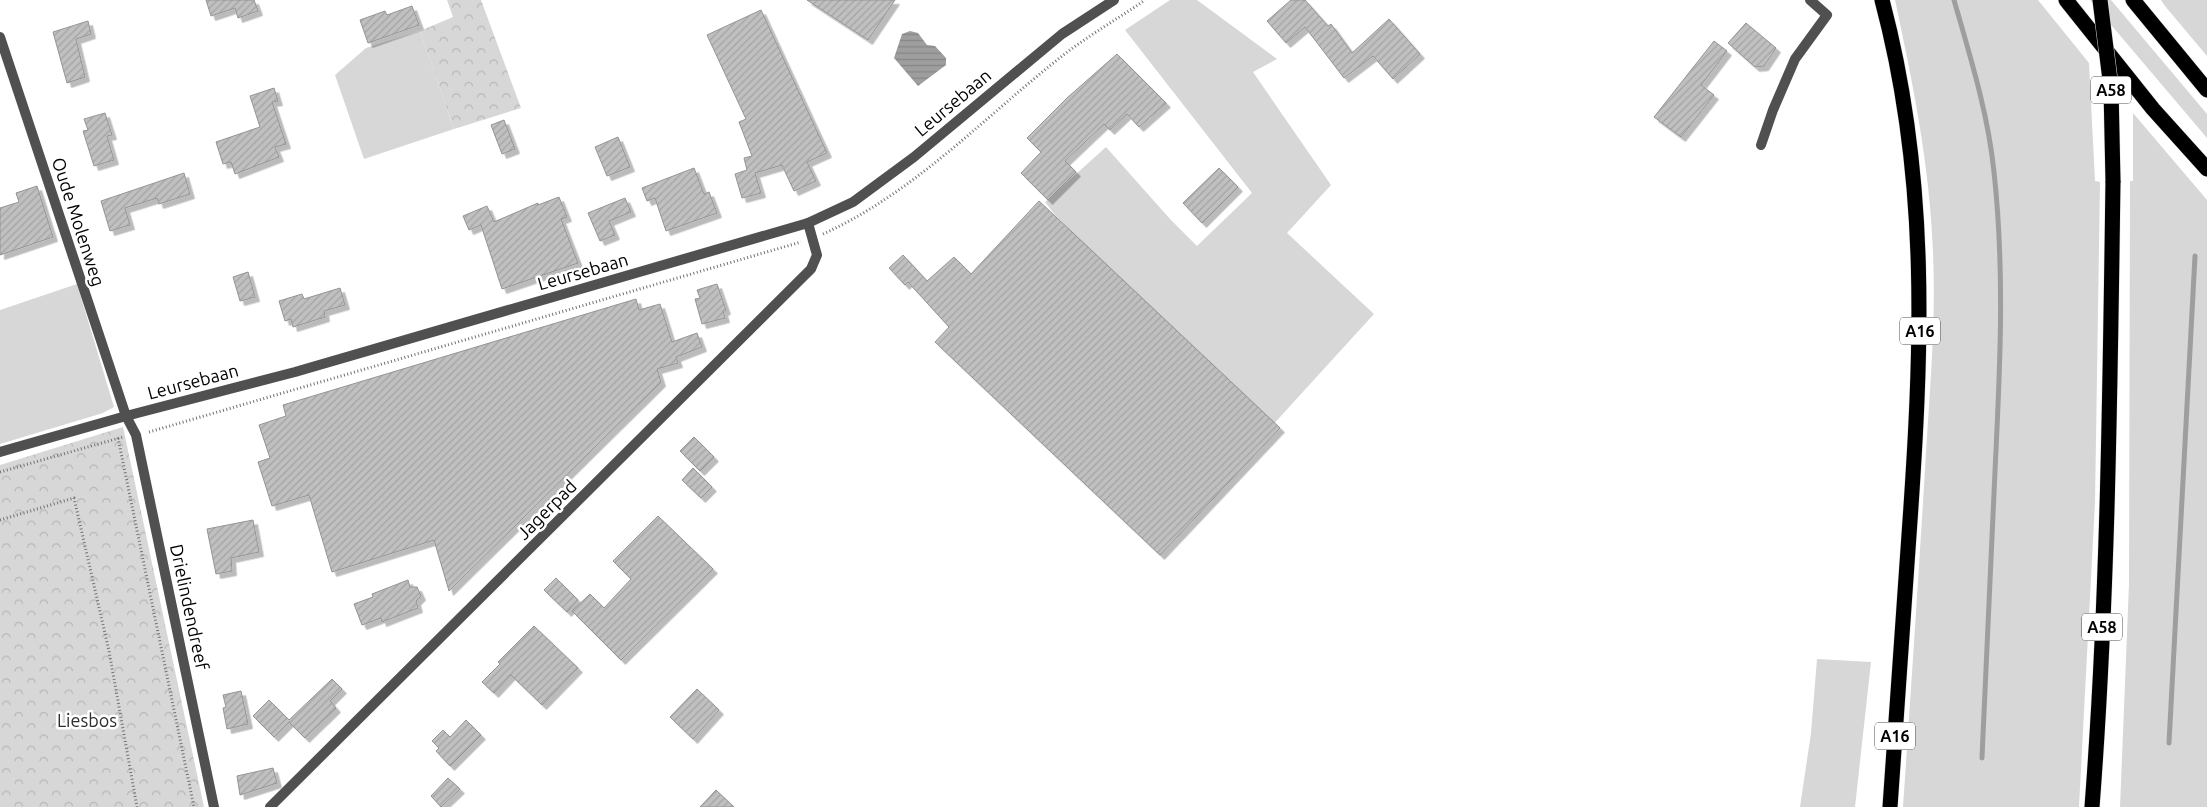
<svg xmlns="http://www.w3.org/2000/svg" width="2207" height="807" viewBox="0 0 2207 807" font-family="Ubuntu,sans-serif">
<defs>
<pattern id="forest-crowns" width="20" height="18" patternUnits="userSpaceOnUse" patternTransform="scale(1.25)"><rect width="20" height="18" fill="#d7d7d7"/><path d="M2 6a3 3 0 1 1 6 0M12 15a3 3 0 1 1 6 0" fill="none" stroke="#b7b7b7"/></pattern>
<pattern id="water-rules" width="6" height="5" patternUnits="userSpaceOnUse" patternTransform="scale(1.25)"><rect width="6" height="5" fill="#9e9e9e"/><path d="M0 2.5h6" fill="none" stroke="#868686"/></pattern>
<pattern id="building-hatch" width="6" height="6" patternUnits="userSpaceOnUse" patternTransform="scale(1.25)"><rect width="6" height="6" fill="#c0c0c0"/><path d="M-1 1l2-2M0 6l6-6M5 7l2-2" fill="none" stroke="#a3a3a3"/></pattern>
<filter id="shadow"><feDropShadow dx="4.5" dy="4.5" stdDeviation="0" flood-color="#0004"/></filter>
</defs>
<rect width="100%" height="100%" fill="#fff"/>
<g fill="#d7d7d7">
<polygon points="1170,0 1197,0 1277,59 1253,72 1331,185 1287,233 1374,314 1269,429 1056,216 1045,202 1106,147 1170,219 1197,246 1252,193 1125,30"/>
<path d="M1895 0H2038L2089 63 2095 181 2100 182 2095 502 2079 807H1903C1911 689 1919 571 1926 453 1930 387 1936 320 1933 253 1930 167 1913 84 1895 0Z"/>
<polygon points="2090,0 2111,0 2207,114 2207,138"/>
<polygon points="2161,0 2207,0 2207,56 2165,6"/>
<polygon points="420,31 454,129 364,159 335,75 366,48"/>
<polygon points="2133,113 2207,200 2207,807 2120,807 2129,584 2130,181 2133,181"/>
<polygon points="77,284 114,407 103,413 0,444 0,310"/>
<polygon points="1817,659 1871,662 1855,807 1800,807 1811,733"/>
</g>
<g fill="url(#forest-crowns)">
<polygon points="447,0 481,0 521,108 454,129 420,31 453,17"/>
<polygon points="123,427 204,807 0,807 0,465"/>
</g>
<polygon fill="url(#water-rules)" points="910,31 918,33 927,45 935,46 946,58 946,65 918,86 894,58 902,34"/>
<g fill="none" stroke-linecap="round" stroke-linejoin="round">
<g stroke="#9e9e9e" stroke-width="5">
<path d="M1954 0C1970 56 1988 113 1994 172 2005 272 2000 370 1995 471 1991 566 1986 662 1982 758"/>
<polyline points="2169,743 2195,256"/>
</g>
</g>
<g fill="url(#building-hatch)" stroke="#949494" filter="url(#shadow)">
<polygon points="206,0 254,0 258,11 238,18 235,8 211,16"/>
<polygon points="807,0 895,0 868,40"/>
<polygon points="1291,0 1305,0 1328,26 1331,24 1352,53 1389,19 1420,54 1393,79 1373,56 1344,78 1305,27 1286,43 1267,21"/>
<polygon points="412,6 419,25 368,43 360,20 385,11 387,15"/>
<polygon points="761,10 827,153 807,162 816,181 794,191 782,165 755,173 761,193 742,198 735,174 747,170 744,158 752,156 739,122 746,119 707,35"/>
<polygon points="88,21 91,34 76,39 85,77 67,83 53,32"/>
<polygon points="1746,23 1776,48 1764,66 1755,67 1728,43"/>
<polygon points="1714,41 1727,51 1701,85 1714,95 1681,137 1654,117"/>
<polygon points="1117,54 1166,103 1139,127 1127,114 1110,130 1104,124 1065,161 1076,172 1048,200 1021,173 1041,152 1027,138 1068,97"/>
<polygon points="274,88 278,101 272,102 286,144 275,147 279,157 235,174 231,162 223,164 216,142 260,127 250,96"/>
<polygon points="105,113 112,135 107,136 114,160 94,166 83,131 88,130 84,119"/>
<polygon points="504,120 515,149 502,154 491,125"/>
<polygon points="618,137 630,167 607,176 595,147"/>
<polygon points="694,168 704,194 709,192 717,213 666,231 655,198 647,201 642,188"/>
<polygon points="1219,168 1238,187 1202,223 1183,203"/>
<polygon points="184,173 190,194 159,204 157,198 125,208 130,225 110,231 101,201"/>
<polygon points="37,186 53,237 0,255 0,208 19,202 16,193"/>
<polygon points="559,197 567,217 561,219 578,263 502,289 481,225 469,230 463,216 487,206 494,222 538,203 538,205"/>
<polygon points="625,198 631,212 609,221 615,235 600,241 588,213"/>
<polygon points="1039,201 1280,428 1160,555 935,342 949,327 908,282 905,285 889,268 903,255 927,281 954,257 971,274"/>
<polygon points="248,272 255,297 240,301 233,277"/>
<polygon points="717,284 726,310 723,311 725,318 702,324 695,299 700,298 697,290"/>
<polygon points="340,288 345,305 324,311 325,317 293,327 291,319 285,321 279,301 302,294 304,299"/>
<polygon points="636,299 639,310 660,304 672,342 697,333 702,347 676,357 678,363 657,369 661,382 449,591 434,540 332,572 309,495 272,506 258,462 270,458 259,425 286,416 283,405"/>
<polygon points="694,437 714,457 700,471 680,451"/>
<polygon points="693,468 712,487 701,498 682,480"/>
<polygon points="658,516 713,569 621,660 572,611 590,594 604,608 631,579 613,561"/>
<polygon points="253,520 259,552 231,558 232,571 216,574 207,529"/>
<polygon points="556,578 578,600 567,612 544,590"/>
<polygon points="408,580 410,587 417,587 421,596 416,601 418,608 382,622 381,618 362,625 354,604 373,597 372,594"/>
<polygon points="534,626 578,668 542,705 511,675 494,693 482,682 500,664 498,662"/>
<polygon points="332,679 342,689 330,701 336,708 305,738 289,722 274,737 253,716 269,700 289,720"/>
<polygon points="697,689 719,710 693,739 670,717"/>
<polygon points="241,691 248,724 227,729 223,708 226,707 223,695"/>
<polygon points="466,720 481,735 450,766 436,751 439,748 432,741 443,730 450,737"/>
<polygon points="273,768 277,783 240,795 237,776"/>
<polygon points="448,778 460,789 441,807 431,796"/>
<polygon points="716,790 734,807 700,807"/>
</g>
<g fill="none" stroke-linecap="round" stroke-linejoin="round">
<g stroke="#dbdbdb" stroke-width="16">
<g id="motorway">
<path d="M1882 0C1930 180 1922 352 1909 535 1902 625 1896 716 1890 807"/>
<polyline points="2066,0 2153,109 2207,169"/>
<polyline points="2133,0 2207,90"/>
<path d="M2092 807C2108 599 2110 390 2113 181"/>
</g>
</g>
<g stroke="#727272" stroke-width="3" stroke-dasharray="1 2.5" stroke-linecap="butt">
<path d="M823 234C916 192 986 115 1066 53 1091 34 1119 18 1145 0"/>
<polyline points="149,432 801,242"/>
<polyline points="118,438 194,807"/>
<polyline points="0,472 123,437"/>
<polyline points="0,520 74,498 109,651 137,807"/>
</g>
<g stroke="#505050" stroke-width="10">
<polyline points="0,37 126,416 136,435 214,807"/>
<polyline points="1761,145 1773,110 1795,59 1827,15 1810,0"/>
<polyline points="270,807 811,269 817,255 808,223"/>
</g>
<polyline stroke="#505050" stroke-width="10" points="0,452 126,416 295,372 808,223 853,202 914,157 1062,34 1114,0"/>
<use href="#motorway" stroke="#000" stroke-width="15"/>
<g stroke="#dbdbdb" stroke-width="16" stroke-linecap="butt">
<polyline id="motorway-bridge" points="2100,0 2111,88 2113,181"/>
</g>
<use href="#motorway-bridge" stroke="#000" stroke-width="15"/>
</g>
<g text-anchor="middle" stroke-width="5" stroke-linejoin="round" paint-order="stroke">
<g fill="#fff" stroke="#4c4c4c" stroke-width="1">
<rect x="2091" y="76.5" width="40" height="27" rx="4"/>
<rect x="1900" y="317.5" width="40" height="27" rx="4"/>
<rect x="2082" y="613.5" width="40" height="27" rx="4"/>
<rect x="1875" y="722.5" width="40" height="27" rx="4"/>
</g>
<g font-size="16" font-weight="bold" fill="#000">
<text x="2111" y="96">A58</text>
<text x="1920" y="337">A16</text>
<text x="2102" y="633">A58</text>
<text x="1895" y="742">A16</text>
</g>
<g font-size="18" fill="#000" stroke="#fff">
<text transform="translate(953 103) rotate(-40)" y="6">Leursebaan</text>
<text transform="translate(78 222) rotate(72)" y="6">Oude Molenweg</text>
<text transform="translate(583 272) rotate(-16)" y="6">Leursebaan</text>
<text transform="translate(193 382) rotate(-15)" y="6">Leursebaan</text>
<text transform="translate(547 510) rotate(-45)" y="6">Jagerpad</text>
<text transform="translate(189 607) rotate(78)" y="6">Drielindendreef</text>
</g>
<g font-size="18" fill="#2e2e2e" stroke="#fff">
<text x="87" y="727">Liesbos</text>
</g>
</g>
</svg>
